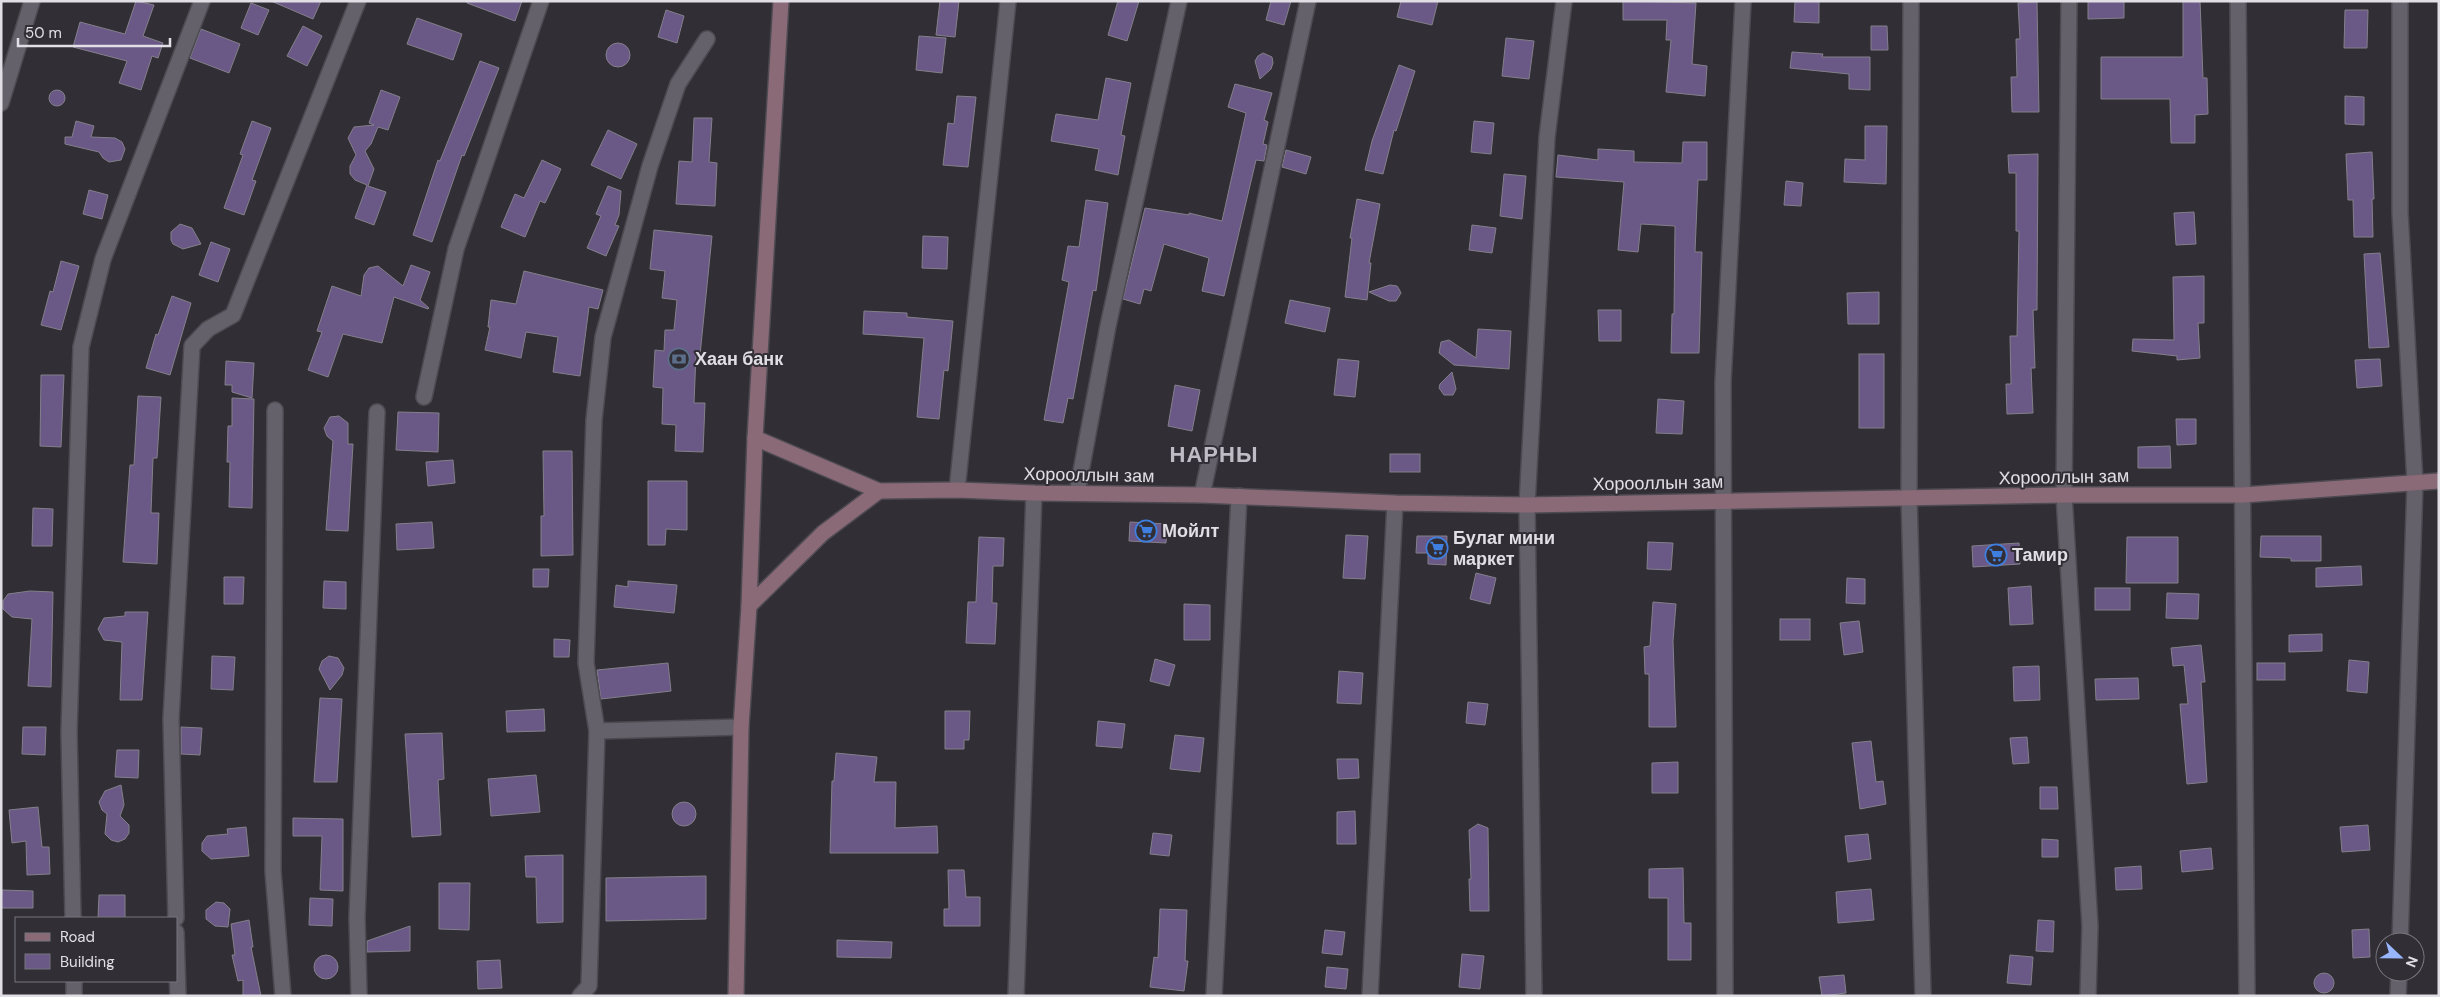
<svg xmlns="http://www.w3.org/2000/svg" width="2440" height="997" viewBox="0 0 2440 997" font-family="'DM Sans',sans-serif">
<rect width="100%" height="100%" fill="#312e36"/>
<g fill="#6a5886" stroke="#84808a">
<polygon points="136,1 154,5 143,36 163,43 158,58 152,56 141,90 119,83 127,61 73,47 80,22 125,34"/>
<polygon points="271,1 321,1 313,19"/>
<polygon points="467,1 522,1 515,21 467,3"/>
<polygon points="940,1 959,1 955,37 936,35"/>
<polygon points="1118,1 1139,1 1127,41 1108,35"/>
<polygon points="1271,1 1291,1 1284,25 1266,20"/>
<polygon points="1401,1 1438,1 1432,25 1397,17"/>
<polygon points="1623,1 1696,3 1692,64 1707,66 1705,96 1666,92 1671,40 1666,40 1667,20 1623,20"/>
<polygon points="1795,1 1819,1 1819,23 1794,22"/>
<polygon points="2088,1 2124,1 2124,18 2088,19"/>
<polygon points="2183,1 2200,1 2203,78 2207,78 2208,114 2195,115 2195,143 2171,143 2170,99 2101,99 2101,57 2183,57"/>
<polygon points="2037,2 2039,112 2012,112 2011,77 2017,77 2016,39 2020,39 2018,3"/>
<polygon points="251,3 269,10 258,35 241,28"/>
<polygon points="666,10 684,16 677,43 658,37"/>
<polygon points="2345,10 2368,10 2367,48 2344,48"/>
<polygon points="417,18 462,34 453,60 407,44"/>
<polygon points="303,26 322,36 307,66 287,56"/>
<polygon points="1871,26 1887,26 1888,50 1871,50"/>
<polygon points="201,29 240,44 229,73 190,58"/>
<polygon points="919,36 946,38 942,73 916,70"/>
<polygon points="1506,38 1534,41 1529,79 1502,76"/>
<circle cx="618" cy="55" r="12"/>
<polygon points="1792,52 1823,54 1822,57 1870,57 1870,90 1849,89 1849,74 1790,68"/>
<polygon points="1263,53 1272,57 1273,63 1271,69 1260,79 1255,61 1258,56"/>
<polygon points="480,61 499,68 464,156 462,155 432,242 413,235 438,160 440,161"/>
<polygon points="1399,65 1415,71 1396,131 1394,130 1383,174 1365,170 1372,141"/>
<polygon points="1106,78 1131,83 1121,135 1125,136 1118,175 1095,170 1099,149 1051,141 1056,114 1098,120"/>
<polygon points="1235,84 1272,93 1264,120 1268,122 1263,144 1267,145 1264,161 1256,160 1224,296 1202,291 1209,258 1164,244 1151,291 1144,289 1140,304 1123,299 1145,208 1189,215 1189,213 1222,221 1246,113 1228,107"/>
<circle cx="57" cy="98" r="8"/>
<polygon points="381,90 400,97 388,130 378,127 371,144 365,151 374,169 368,186 386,192 374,225 355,218 367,185 355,180 350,174 350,166 356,155 348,138 354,127 374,125 369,123"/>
<polygon points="957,96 976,97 968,167 943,165 948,123 954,124"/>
<polygon points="2345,96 2364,97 2364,125 2345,124"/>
<polygon points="694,118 712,118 709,162 717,163 715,206 676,204 679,161 692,162"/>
<polygon points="76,121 94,126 91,137 115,138 122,142 125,149 121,160 109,162 103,158 99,152 65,144 65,137 72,137"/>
<polygon points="252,121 271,128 252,180 256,181 244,215 224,208 243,155 240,154"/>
<polygon points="1474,121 1494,123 1491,154 1471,152"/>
<polygon points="1865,126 1887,126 1886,184 1844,182 1845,159 1865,160"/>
<polygon points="608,130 637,144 621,179 591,165"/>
<polygon points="1683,142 1707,142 1707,180 1698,180 1695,252 1702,252 1699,353 1671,353 1672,314 1674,314 1675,226 1641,224 1638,252 1618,250 1624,182 1556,177 1558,155 1598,160 1598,149 1634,151 1634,162 1682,163"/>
<polygon points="1286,150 1311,157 1306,174 1282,167"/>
<polygon points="2372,152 2374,199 2372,199 2373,237 2354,237 2353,200 2348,200 2346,154"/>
<polygon points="2038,154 2037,310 2033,310 2035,368 2031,368 2033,413 2007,414 2006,384 2011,384 2010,336 2017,336 2019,231 2016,231 2016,173 2009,173 2008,155"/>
<polygon points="542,160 561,169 545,203 540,201 525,237 501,227 515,194 524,198"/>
<polygon points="1504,174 1526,176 1522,219 1500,216"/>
<polygon points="1786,181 1803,183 1801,206 1784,205"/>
<polygon points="608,186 621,191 619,215 615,225 619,226 606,256 587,248 601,216 596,214"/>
<polygon points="89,190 108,195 102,219 83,214"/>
<polygon points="1357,199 1380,204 1369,263 1371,263 1367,300 1345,297 1352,238 1350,238"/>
<polygon points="1086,200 1108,203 1096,291 1093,290 1073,399 1068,398 1063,423 1044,420 1069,282 1062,280 1068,246 1079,247"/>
<polygon points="2194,212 2196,244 2176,245 2174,213"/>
<polygon points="180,224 192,228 201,244 183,249 173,244 171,240 171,232"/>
<polygon points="1472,225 1496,228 1492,253 1469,250"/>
<polygon points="654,230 712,236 700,355 696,355 694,403 705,403 703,452 675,451 676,425 662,424 663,388 653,387 655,350 664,351 665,330 674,330 677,300 662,298 665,271 650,269"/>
<polygon points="923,236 948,237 947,269 922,268"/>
<polygon points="211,242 230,249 218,282 199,275"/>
<polygon points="2380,253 2389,347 2369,348 2364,254"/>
<polygon points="61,261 79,266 61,330 41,325 50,291 53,292"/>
<polygon points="411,265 430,272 420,300 429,308 428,309 394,297 382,343 343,334 328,377 308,370 322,332 317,331 332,286 361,296 364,275 369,268 378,266 403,286"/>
<polygon points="524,271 603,290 598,309 589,307 580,376 553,372 558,337 526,332 521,358 485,350 490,327 488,327 491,300 516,304"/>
<polygon points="2204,276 2204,323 2198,323 2200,358 2177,360 2177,356 2132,351 2133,339 2174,340 2173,277"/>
<polygon points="1390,285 1397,286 1399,289 1401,293 1396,301 1389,301 1369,292"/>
<polygon points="1879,292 1879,324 1848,324 1847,293"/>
<polygon points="172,296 191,303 170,375 146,368 156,334 158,335"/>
<polygon points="1290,300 1330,308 1325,332 1285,323"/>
<polygon points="1598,310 1621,310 1621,341 1599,341"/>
<polygon points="864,311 907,313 907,317 953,321 948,371 944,370 939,419 917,417 924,338 863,334"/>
<polygon points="1478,329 1511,331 1509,369 1454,365 1439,353 1441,342 1449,340 1476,358"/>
<rect x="1859" y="354" width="25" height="74"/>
<polygon points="1338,359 1359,361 1355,397 1334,395"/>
<polygon points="2380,359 2382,386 2357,388 2355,360"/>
<polygon points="226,361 254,363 252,398 232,392 232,385 225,385"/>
<polygon points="1452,372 1456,389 1453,395 1444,395 1439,388 1440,384"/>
<polygon points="41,375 64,375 61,447 40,446"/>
<polygon points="1175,385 1200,390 1192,431 1168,426"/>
<polygon points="138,396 161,397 157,458 153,458 151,513 159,513 157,564 123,562 130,465 134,465"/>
<polygon points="232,398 254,399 252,508 229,507 230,462 227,462 228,426 232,426"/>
<polygon points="1658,399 1684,401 1682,434 1656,433"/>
<polygon points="398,412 439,413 438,452 396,450"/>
<polygon points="339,416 348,423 348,444 353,444 348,531 326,530 333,441 327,436 324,428 330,417"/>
<polygon points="2176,419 2196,419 2196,444 2177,445"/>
<polygon points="2170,446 2171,468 2138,468 2138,447"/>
<polygon points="543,451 572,451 573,555 541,556 541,516 544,516"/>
<rect x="1390" y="454" width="30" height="18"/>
<polygon points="453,460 455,483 428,486 426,462"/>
<polygon points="648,481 687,481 687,530 666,529 665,545 648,545"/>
<polygon points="33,508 53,509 52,546 32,546"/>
<polygon points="432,522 434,548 397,550 396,524"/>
<polygon points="1130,522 1167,524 1166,543 1129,541"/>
<polygon points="1346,535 1368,536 1365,579 1343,578"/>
<polygon points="1417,536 1447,536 1446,565 1428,564 1428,553 1416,553"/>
<polygon points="2261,536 2321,536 2321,561 2291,561 2291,558 2260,557"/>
<polygon points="979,537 1004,538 1003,566 993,566 992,603 997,603 995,644 966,643 968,602 976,602"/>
<polygon points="2127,537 2178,537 2178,583 2126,583"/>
<polygon points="1648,542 1673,543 1671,570 1647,569"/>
<polygon points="2019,543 2020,564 1973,567 1972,546"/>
<polygon points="2361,566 2362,585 2316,587 2316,568"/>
<polygon points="533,569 549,569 548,587 533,587"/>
<polygon points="1476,573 1496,578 1490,604 1470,599"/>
<polygon points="224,577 244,577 243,604 224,604"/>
<polygon points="1847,578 1865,579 1865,604 1846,603"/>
<polygon points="324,581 346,582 346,609 323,608"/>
<polygon points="628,581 677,585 674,613 614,607 616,585 628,587"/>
<polygon points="2031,586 2033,624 2010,625 2008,588"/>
<rect x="2095" y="588" width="35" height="22"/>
<polygon points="30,591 53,592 51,687 28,686 32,619 12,617 3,609 3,601 8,594"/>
<polygon points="2167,593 2199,594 2198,619 2166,618"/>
<polygon points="1653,602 1676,604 1673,641 1676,727 1649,727 1649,674 1645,674 1644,647 1650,646"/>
<polygon points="1184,604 1210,605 1210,640 1184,640"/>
<polygon points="125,612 148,612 142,700 120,700 122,642 104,640 98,629 104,618 125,616"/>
<rect x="1780" y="619" width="30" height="21"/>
<polygon points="1859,621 1863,652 1844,655 1840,623"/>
<polygon points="2322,634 2322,651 2289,652 2289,635"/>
<polygon points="554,639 570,640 569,657 554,657"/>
<polygon points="2201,645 2205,682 2201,682 2207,782 2187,784 2180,704 2188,704 2184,665 2173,666 2171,648"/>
<polygon points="212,656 235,657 233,690 211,689"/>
<polygon points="329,656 338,658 344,668 342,675 330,690 319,669 322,661"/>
<polygon points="1155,659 1175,665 1169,686 1150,681"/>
<polygon points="2349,660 2369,662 2367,693 2347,691"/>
<polygon points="668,663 671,691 601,699 597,670"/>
<rect x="2257" y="663" width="28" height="17"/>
<polygon points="2039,666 2040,700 2014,701 2013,667"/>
<polygon points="1339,671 1363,673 1361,704 1337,703"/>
<polygon points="2138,678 2139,699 2096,700 2095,679"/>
<polygon points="320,698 342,699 337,782 314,782"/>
<polygon points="1468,702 1488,704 1485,725 1466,723"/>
<polygon points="544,709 545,731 507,732 506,711"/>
<polygon points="945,711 970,711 969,740 964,740 964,749 945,749"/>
<polygon points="1098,721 1125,724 1122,748 1096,746"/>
<polygon points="23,727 46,727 45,755 22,754"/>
<polygon points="181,727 202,728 200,755 181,754"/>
<polygon points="442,733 444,779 438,780 441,835 412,837 405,734"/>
<polygon points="1175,735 1204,738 1200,772 1170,769"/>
<polygon points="2027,737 2029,763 2013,764 2010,738"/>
<polygon points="1871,741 1876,782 1883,781 1886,804 1860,809 1852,743"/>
<polygon points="117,750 139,750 138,778 115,777"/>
<polygon points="836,753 877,757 874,782 896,782 895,828 937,826 938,853 830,853 832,781 834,781"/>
<polygon points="1337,759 1358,759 1359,778 1338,779"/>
<polygon points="1678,762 1678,793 1652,793 1652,763"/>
<polygon points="536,775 540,812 491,816 488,779"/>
<polygon points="121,785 124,805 120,816 129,825 129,833 125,839 118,842 111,840 105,834 107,814 102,810 99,802 105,791"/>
<polygon points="2040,787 2057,787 2058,809 2040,809"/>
<circle cx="684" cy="814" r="12"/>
<polygon points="38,807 42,847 49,847 50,874 27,875 26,841 12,843 9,810"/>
<polygon points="1355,811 1356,844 1337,844 1337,812"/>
<polygon points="293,818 343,819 343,891 320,890 322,836 293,836"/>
<polygon points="1478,824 1488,828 1489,911 1470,911 1469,879 1471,879 1469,830"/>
<polygon points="2368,825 2370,850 2342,852 2340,827"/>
<polygon points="246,827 249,856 211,859 202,851 202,843 207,836 228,834 227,829"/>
<polygon points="1153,833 1172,835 1169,856 1150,854"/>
<polygon points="1868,834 1871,859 1848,862 1845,836"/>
<polygon points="2042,839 2058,840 2058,857 2042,857"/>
<polygon points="2211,848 2213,869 2182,872 2180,851"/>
<polygon points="563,855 563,922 537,923 536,877 526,877 525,856"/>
<polygon points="2141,866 2142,889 2116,890 2115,868"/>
<polygon points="1683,868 1684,923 1691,923 1691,960 1668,960 1668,898 1649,898 1649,869"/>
<polygon points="948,870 964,870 966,897 980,897 980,926 944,926 944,909 949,909"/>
<polygon points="706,876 706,919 606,921 606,878"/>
<polygon points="439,883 470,883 469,930 439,929"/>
<polygon points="1871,889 1874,920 1838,923 1836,892"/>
<polygon points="2,890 33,891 33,908 1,908"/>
<polygon points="99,895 125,895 125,918 98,918"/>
<polygon points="310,898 333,899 332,926 309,925"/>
<polygon points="216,902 224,903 230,909 228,927 215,926 206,919 206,910"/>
<polygon points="1160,909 1187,910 1185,961 1188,961 1184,991 1150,987 1154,957 1158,958"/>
<polygon points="249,920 253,947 251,947 261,996 243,996 243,980 238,981 232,955 235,955 231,924"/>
<polygon points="2038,920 2054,921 2053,952 2036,951"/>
<polygon points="410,926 410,951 367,952 367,941"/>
<polygon points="2369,929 2370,957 2353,958 2352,930"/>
<polygon points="1325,930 1345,932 1342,955 1322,953"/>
<polygon points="837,940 892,942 891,958 837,957"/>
<polygon points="1462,954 1484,956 1480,989 1459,987"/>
<circle cx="326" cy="967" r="12"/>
<polygon points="2010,955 2033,957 2031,985 2007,983"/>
<polygon points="500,960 502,988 478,989 477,961"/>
<polygon points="1327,967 1348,969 1346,989 1325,987"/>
<circle cx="2324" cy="983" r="10"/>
<polygon points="1844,975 1846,993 1822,996 1819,977"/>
</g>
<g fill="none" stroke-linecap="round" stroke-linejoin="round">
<g stroke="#4d4a52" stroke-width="18">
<g id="street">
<polyline points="1911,1 1909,497 1923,996"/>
<polyline points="2069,1 2064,495 2090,926 2088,996"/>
<polyline points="2238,1 2247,996"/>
<polyline points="1,103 32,1"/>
<polyline points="424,397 456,249 541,1"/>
<polyline points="275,410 273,871 283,996"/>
<polyline points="957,490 1008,1"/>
<polyline points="1077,493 1108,326 1179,1"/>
<polyline points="1202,495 1308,1"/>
<polyline points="597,731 586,663 594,420 603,337 650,166 678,84 707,39"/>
<polyline points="73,918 69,732 81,347 103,259 202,1"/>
<polyline points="176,918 171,719 192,346 208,329 233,315 358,1"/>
<polyline points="176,932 178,996"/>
<polyline points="2400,942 2415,483 2400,212 2400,1"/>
<polyline points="74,981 74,996"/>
<polyline points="359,996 357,917 377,412"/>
<polyline points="580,996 589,986 597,731 741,727"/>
<polyline points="1016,996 1034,493"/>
<polyline points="1214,996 1239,496"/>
<polyline points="1370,996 1395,503"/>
<polyline points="1534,996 1527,505 1547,137 1564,1"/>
<polyline points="1725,996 1723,382 1743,1"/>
<polyline points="2398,996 2399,972"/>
</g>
</g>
<g stroke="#4d4a52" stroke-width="18">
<g id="secondary">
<polyline points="755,438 879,491 957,490 1034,493 1202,495 1395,503 1527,505 2064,495 2243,495 2439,481"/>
<polyline points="749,606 823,533 879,491"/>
<polyline points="736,996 741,727 749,606 755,438 781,1"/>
</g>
</g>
<use href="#street" stroke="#64616a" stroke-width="15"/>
<use href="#secondary" stroke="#8b6a78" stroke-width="15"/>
</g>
<defs>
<g id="bank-ring" transform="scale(1.125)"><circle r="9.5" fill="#312e36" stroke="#5c6f8a" stroke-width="1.5"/><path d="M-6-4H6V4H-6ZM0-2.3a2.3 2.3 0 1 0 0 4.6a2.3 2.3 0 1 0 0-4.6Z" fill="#5c6f8a"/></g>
<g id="supermarket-ring" transform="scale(1.125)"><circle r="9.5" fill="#312e36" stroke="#3f7fe0" stroke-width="1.5"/><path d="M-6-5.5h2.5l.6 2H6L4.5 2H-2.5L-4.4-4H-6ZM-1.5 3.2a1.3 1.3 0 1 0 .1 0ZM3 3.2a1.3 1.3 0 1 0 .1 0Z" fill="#3f7fe0"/></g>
</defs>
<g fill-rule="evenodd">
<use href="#bank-ring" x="679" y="359"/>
<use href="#supermarket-ring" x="1146" y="531"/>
<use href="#supermarket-ring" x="1437" y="548"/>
<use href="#supermarket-ring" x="1996" y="555"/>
</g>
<g text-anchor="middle" stroke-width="4" stroke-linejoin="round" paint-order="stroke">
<g font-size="18" font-weight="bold" fill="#e1dfe5" stroke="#312e36" text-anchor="start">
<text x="695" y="365">Хаан банк</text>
<text x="1162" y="537">Мойлт</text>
<text x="1453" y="544">Булаг мини<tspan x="1453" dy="21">маркет</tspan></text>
<text x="2012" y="561">Тамир</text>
</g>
<g font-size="18" fill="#e1dfe5" stroke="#312e36">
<text transform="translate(1089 475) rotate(1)" y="6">Хорооллын зам</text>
<text transform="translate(2064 477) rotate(-1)" y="6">Хорооллын зам</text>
<text transform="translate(1658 483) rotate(-1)" y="6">Хорооллын зам</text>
</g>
<g font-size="22" font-weight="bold" letter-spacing="1" fill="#c0bcc6" stroke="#312e36">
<text x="1214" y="462">НАРНЫ</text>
</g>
</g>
<rect width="2440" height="997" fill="none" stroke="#e1dfe5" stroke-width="5"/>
<rect x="15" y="917" width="162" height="65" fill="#312e36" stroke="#77757c"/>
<rect x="25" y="933" width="25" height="8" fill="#8b6a78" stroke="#77757c"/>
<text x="60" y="942" font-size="15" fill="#e1dfe5">Road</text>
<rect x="25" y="954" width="25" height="15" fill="#6a5886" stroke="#77757c"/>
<text x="60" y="967" font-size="15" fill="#e1dfe5">Building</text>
<g transform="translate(2400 957) rotate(112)"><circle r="24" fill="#312e36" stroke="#77757c"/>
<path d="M0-4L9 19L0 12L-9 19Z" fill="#98b6fd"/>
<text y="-8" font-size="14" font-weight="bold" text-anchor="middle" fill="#e1dfe5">N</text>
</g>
<path d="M18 38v8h152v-8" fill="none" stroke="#e1dfe5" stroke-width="2.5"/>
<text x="25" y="38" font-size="15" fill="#e1dfe5" stroke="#312e36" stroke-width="4" paint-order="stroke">50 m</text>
</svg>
